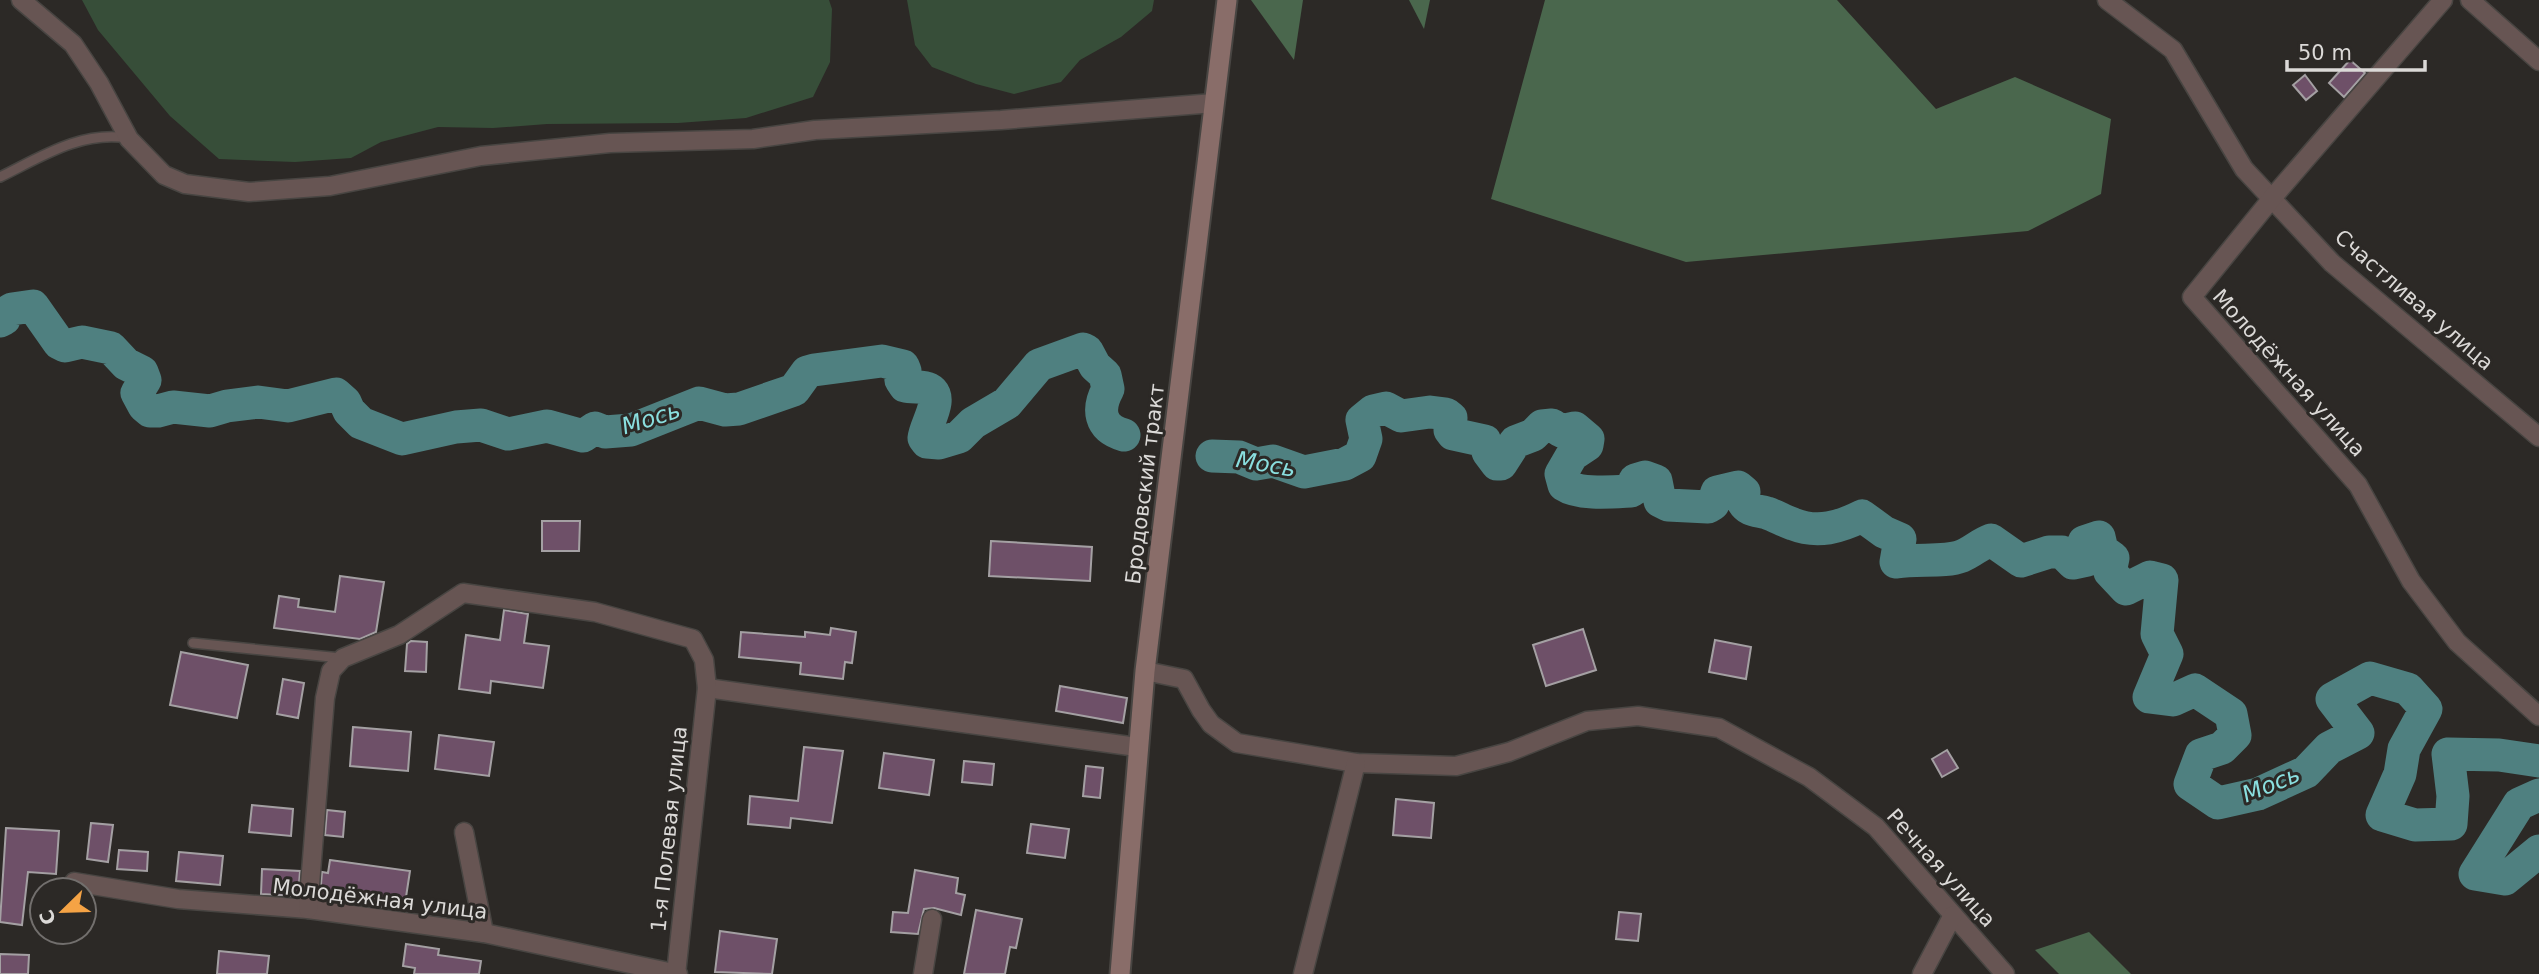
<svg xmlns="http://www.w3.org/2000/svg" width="2539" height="974" viewBox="0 0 2539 974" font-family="'DejaVu Sans',sans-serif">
<rect width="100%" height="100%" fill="#2c2926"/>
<g fill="#374e39">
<polygon points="82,0 829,0 832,9 830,62 813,97 746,118 678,123 547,124 493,128 438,127 381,142 351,158 295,162 219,159 170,116 98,30"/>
<polygon points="907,0 1154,0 1152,11 1121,37 1080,60 1061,82 1014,94 976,84 932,67 915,45"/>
</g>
<g fill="#4a674d">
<polygon points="1251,0 1303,0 1294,60"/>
<polygon points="1409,0 1430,0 1424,29"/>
<polygon points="1545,0 1837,0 1936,109 2015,77 2111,119 2101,194 2028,231 1686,262 1491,199"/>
<polygon points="2089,932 2131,974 2059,974 2035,950"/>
</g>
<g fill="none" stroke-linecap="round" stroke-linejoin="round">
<g stroke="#4f8080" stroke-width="33">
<path d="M0 321 4 319V314L12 309 33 306 59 343 65 346 82 342 111 348 126 364 142 372 145 380 137 393 144 406 150 411H158L173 407 210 411 227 406 258 402 288 406 336 394 345 402 349 411 361 423 402 439 456 427 481 425 508 434 547 426 583 436 595 428 605 432 631 430 699 403 725 410 739 409 794 390 807 372 814 370 882 361 903 366 905 371 901 380 905 386C912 388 923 386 929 389 945 397 925 425 924 438L927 442 939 443 959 437 973 423 1007 403 1039 365 1083 349 1087 351 1095 366 1105 375 1108 389C1097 409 1099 428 1124 435"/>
<path d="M1212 456 1239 457 1256 464 1273 461 1304 472 1345 464 1360 456 1366 439 1362 420 1373 411 1386 408 1401 416 1430 412 1446 414 1451 418 1450 430 1453 434 1485 441 1488 452 1497 464H1501L1515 442 1533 435 1542 426 1552 425 1561 431 1575 428 1588 439 1587 445 1572 455 1561 474 1564 485C1579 495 1612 492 1631 491L1634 489 1635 480 1645 477 1656 481 1660 501 1668 505 1708 507 1713 504 1717 492 1738 487 1744 492 1743 502C1749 512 1757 510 1767 513 1776 516 1784 521 1793 524 1818 534 1840 527 1862 516L1884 532 1900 539 1896 562C1917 558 1944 563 1962 556 1972 552 1980 544 1991 540L2021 561 2049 552H2062L2073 563 2087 560 2084 542 2099 537 2102 550 2113 558 2110 572 2126 589 2150 577 2162 580 2157 634 2167 654 2149 697 2173 700 2195 690 2231 714 2235 735 2222 748 2201 755 2190 784 2218 803 2258 794 2306 772 2329 748 2358 733 2332 699 2370 678 2408 689 2426 709 2404 749 2400 774 2382 815 2415 825 2451 824 2453 796 2448 754 2499 755 2539 761"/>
<polyline points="2539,795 2519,804 2475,874 2505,879 2539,851"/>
</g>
</g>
<g fill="#6e5068" stroke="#a4a0a3" stroke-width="2">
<polygon points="2350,60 2365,73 2344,97 2329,83"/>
<polygon points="2305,75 2317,91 2306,100 2293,85"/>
<polygon points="542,521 580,521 579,551 542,551"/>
<polygon points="991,541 1092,547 1090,581 989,576"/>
<polygon points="340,576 384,582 376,632 360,639 274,628 279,596 299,599 298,607 335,612"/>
<polygon points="504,610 528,614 524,643 549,646 543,688 491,681 490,693 459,689 466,635 500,640"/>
<polygon points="831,628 856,632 852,663 845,662 843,679 800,674 801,663 739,657 741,632 805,637 805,632 830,635"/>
<polygon points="1583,629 1596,670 1546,686 1533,645"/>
<polygon points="1715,640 1751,647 1746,679 1709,672"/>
<polygon points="411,641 427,642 426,672 405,671 407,644"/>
<polygon points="181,652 248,665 237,718 170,705"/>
<polygon points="283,679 304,683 298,718 277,714"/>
<polygon points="1060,686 1127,698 1123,723 1056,711"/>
<polygon points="353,727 411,732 408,771 350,766"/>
<polygon points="439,735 494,742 489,776 435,769"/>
<polygon points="804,747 843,751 832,823 791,818 790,828 748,824 750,796 798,801"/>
<polygon points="1947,750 1958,768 1942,777 1932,759"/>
<polygon points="884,753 934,760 929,795 879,788"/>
<polygon points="964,761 994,764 992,785 962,782"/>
<polygon points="1086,766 1103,768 1100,798 1083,796"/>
<polygon points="1396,799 1434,803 1431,838 1393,835"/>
<polygon points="252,805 293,809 291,836 249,832"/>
<polygon points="327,810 345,812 343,837 325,835"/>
<polygon points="91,823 113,825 108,862 87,859"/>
<polygon points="1031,824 1069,829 1065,858 1027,853"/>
<polygon points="6,828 59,831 56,874 28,872 22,925 0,922"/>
<polygon points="119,850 148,852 147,871 117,869"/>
<polygon points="179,852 223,856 220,885 176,881"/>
<polygon points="330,860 410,871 404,910 320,897 322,872 328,873"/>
<polygon points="262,869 300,871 298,896 261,894"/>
<polygon points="915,870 958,878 956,893 965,895 961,915 934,908 924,909 918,934 891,932 893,912 908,913"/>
<polygon points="976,910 1022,919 1016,948 1010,947 1005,974 964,974"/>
<polygon points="1619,912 1641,914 1638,941 1616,939"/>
<polygon points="720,931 777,939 772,974 715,972"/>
<polygon points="406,944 439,949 438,955 481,961 479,974 414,974 415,968 403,966"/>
<polygon points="219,951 269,956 267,974 217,974"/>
<polygon points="0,954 29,955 28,974 0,974"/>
</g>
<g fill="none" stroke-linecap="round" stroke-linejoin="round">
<g stroke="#484542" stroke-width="12">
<g id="service">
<path d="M0 177C41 157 80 131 127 138"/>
<polyline points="193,643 341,658"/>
</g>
</g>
<g stroke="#484542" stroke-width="21">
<g id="minor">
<polyline points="21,0 73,44 99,83 129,139 164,175 185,184 249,192 330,186 481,156 610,143 753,139 815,130 1001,120 1214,103"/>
<polyline points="2107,0 2173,50 2244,169 2332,263 2539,437"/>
<polyline points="2443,0 2273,197 2192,297 2358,485 2411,581 2457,642 2539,716"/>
<polyline points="2470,0 2539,61"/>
<polyline points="1145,671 1184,679 1201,710 1211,724 1237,743 1356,763 1456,766 1509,752 1587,721 1638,716 1719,728 1809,777 1876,827 2005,974"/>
<polyline points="707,688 1137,747"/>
<polyline points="464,832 484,933"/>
<polyline points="74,882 178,899 308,909 484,933 678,974"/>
<polyline points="308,909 325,698 331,671 343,658 399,635 463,593 595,612 693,639 704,660 707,688 676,974"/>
<polyline points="923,974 932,919"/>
<polyline points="1303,974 1356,763"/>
<polyline points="1922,974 1953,915"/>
</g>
</g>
<g stroke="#484542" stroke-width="23">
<polyline id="secondary" points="1120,974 1145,671 1227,0"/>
</g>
<use href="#service" stroke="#675553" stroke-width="9"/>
<use href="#minor" stroke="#675553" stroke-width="18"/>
<use href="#secondary" stroke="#896d69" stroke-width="19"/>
</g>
<g text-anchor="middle" stroke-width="6" stroke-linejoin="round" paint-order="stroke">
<g font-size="21" fill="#dbd9d7" stroke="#2c2926">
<text transform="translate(2414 300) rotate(41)" y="7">Счастливая улица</text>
<text transform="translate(2289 373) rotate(48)" y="7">Молодёжная улица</text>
<text transform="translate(1145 484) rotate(-83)" y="7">Бродовский тракт</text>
<text transform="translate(669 829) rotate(-84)" y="7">1-я Полевая улица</text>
<text transform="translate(1941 868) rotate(48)" y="7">Речная улица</text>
<text transform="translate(380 899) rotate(7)" y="7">Молодёжная улица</text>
</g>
<g font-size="23" font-style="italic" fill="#8adfdf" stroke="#2c2926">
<text transform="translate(651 418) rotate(-17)" y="8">Мось</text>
<text transform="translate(1266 464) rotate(10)" y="8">Мось</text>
<text transform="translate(2271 784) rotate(-22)" y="8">Мось</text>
</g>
</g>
<g transform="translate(63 911) rotate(247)"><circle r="33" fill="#2c2926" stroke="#726f6d" stroke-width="2"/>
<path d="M0-5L12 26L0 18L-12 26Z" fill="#f5a345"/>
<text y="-10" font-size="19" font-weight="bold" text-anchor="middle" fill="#dbd9d7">С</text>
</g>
<path d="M2287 60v10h138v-10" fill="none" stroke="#dbd9d7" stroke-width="3.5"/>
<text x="2298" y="60" font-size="21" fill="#dbd9d7" stroke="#2c2926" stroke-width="5" paint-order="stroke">50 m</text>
</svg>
